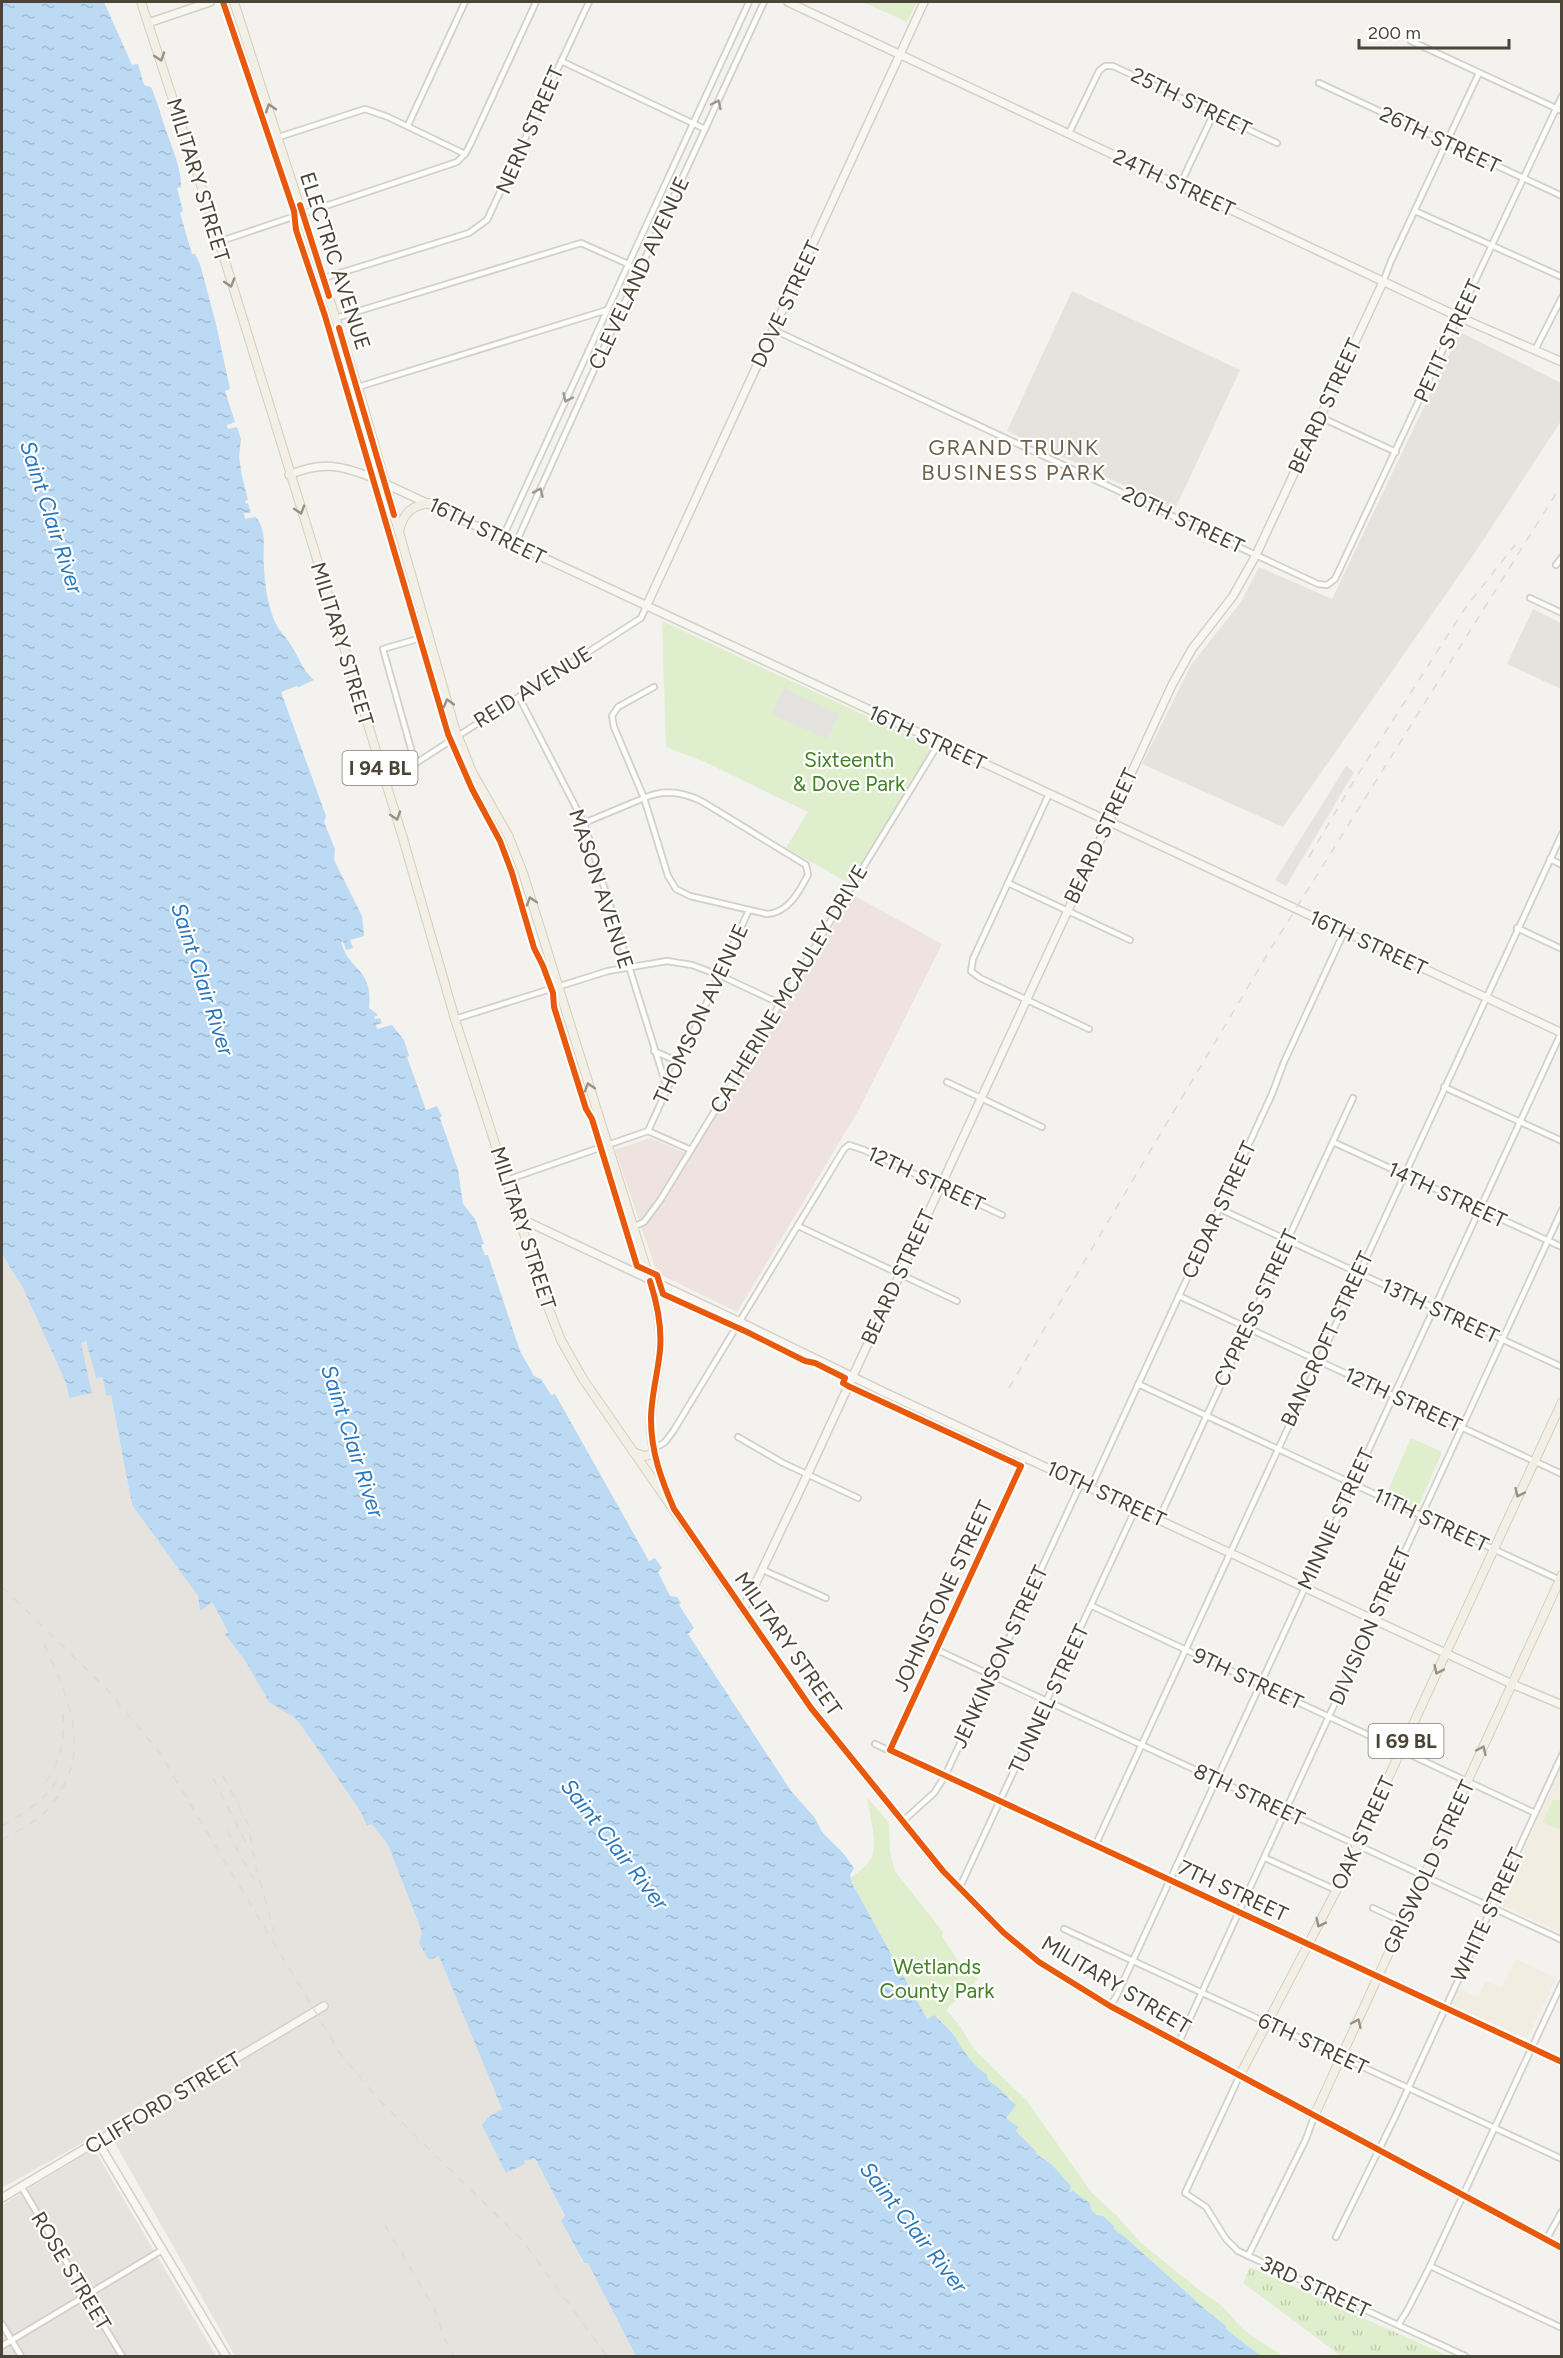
<svg xmlns="http://www.w3.org/2000/svg" width="1563" height="2358" viewBox="0 0 1563 2358" font-family="Figtree,sans-serif">
<defs>
<pattern id="grass-tufts" width="24" height="20" patternUnits="userSpaceOnUse" patternTransform="scale(1.5)"><rect width="24" height="20" fill="#dfefcd"/><path d="M3 7l-1-3M5 7V3M7 7l1-3M15 17l-1-3M17 17v-4M19 17l1-3" fill="none" stroke="#c1ceb1"/></pattern>
<pattern id="water-ripples" width="26" height="14" patternUnits="userSpaceOnUse" patternTransform="scale(1.5)"><rect width="26" height="14" fill="#bcdaf3"/><path d="M2 4q2-2 4 0t4 0M15 11q2-2 4 0t4 0" fill="none" stroke="#a3bcd1"/></pattern>
</defs>
<rect width="100%" height="100%" fill="#f3f2ee"/>
<g fill="#e6e2dd">
<polygon points="1072,291 1240,370 1175,509 1007,431"/>
<polygon points="1460,332 1561,383 1561,421 1474,554 1283,827 1142,764 1191,665 1241,602 1259,567 1332,599"/>
<polygon points="1533,609 1561,623 1561,689 1507,664"/>
<polygon points="2,1254 23,1288 66,1383 69,1398 92,1393 81,1343 86,1341 96,1378 103,1377 106,1395 111,1395 132,1505 198,1596 200,1611 211,1601 228,1632 226,1634 288,1713 300,1724 361,1812 368,1826 372,1824 388,1845 416,1917 423,1932 439,1955 502,2109 488,2117 525,2163 524,2161 535,2157 565,2217 561,2221 583,2263 588,2262 636,2356 235,2356 107,2129 2,2188"/>
<polygon points="94,2149 216,2356 2,2356 2,2205"/>
</g>
<g fill="#f1ede0">
<polygon points="1561,1767 1561,1933 1499,1904"/>
<polygon points="1516,1959 1556,1978 1527,2039 1452,2005 1459,1988 1478,1997 1486,1981 1502,1988"/>
</g>
<polygon fill="#eee3de" points="853,895 942,944 857,1113 737,1312 657,1273 615,1150 650,1138 690,1155"/>
<polygon fill="url(#grass-tufts)" points="1250,2267 1448,2356 1341,2356 1243,2283"/>
<g fill="#dfefcd">
<polygon points="863,2 917,2 907,22"/>
<polygon points="662,621 933,747 849,883 786,848 808,812 705,762 666,747"/>
<polygon points="1411,1438 1442,1452 1417,1509 1386,1495"/>
<path d="M867 1797 889 1823 890 1852 895 1871 943 1932 942 1936 964 1970 978 1979 946 2010 960 2026 973 2048 1027 2101 1092 2193 1118 2217 1140 2242 1208 2297C1223 2304 1229 2314 1240 2326 1252 2338 1269 2346 1283 2356H1261L1226 2329V2326L1205 2309 1125 2237 1118 2233 1103 2216C1074 2211 1062 2166 1036 2154V2151L1016 2131 1017 2127 1006 2118 1013 2102 1011 2098C1003 2095 996 2086 988 2080L987 2075C974 2065 963 2052 956 2038 952 2030 941 2022 936 2015L927 2019 850 1879C858 1872 870 1864 873 1854 877 1841 869 1811 867 1797Z"/>
<polygon points="1553,1800 1561,1800 1561,1830 1542,1822"/>
</g>
<g fill="#e5e3df">
<polygon points="784,688 839,714 827,739 772,714"/>
<polygon points="1346,766 1354,772 1286,886 1275,880"/>
</g>
<path fill="url(#water-ripples)" d="M2 2H104L132 65 138 64 144 85 151 87C158 103 162 120 168 136 174 153 181 169 181 187L177 188 183 211 180 213 192 254H195L200 264 216 324 230 389 225 391 235 422 227 425 228 429 237 427 241 439 239 457 242 476 248 500 245 501 246 504 248 503 251 513H244L245 519 256 517C268 532 262 549 264 567 265 586 268 609 277 626 281 633 287 638 291 645 299 657 302 670 314 680L299 687 297 686 281 692 326 816 324 822 335 849 334 860 362 916 364 936 350 940 353 948 346 950 343 941 341 942C350 973 373 967 369 1008L378 1015 374 1017 375 1019 380 1018 382 1023 376 1025 377 1029 392 1025 404 1040 409 1056 407 1057 426 1110 437 1106 442 1116 440 1118 458 1170 463 1204 475 1219 484 1244 481 1245 485 1255H488L520 1351 534 1376 541 1379 551 1395 555 1394 649 1561 655 1558 662 1568 658 1572 670 1596 677 1597 681 1603 679 1605 694 1628 688 1634 791 1791 815 1818 822 1832 843 1853 854 1868 850 1875 852 1883 927 2019 935 2015C941 2022 951 2030 956 2038 963 2052 974 2065 987 2075L988 2080C999 2088 1007 2096 1016 2105L1006 2118 1018 2127 1016 2131 1036 2151V2154L1039 2155C1043 2161 1050 2161 1054 2167 1060 2174 1065 2180 1071 2186L1070 2192 1073 2191 1090 2203 1091 2210 1097 2215 1103 2216 1114 2226V2229L1125 2237 1205 2309 1226 2326V2329L1261 2356H636L588 2263H584L561 2221 565 2216 535 2158 524 2161 525 2164 506 2173 482 2125 488 2117 502 2109 439 1956 429 1960 419 1943 422 1932 388 1845 372 1824 367 1826 361 1812 300 1724 292 1716 269 1702 246 1662 225 1634 228 1632 212 1602 200 1611 198 1596 132 1505 111 1395 106 1396 103 1377 96 1378 86 1341 81 1343 92 1393 69 1398 66 1383 23 1288 2 1254Z"/>
<g fill="none" stroke-linecap="round" stroke-linejoin="round">
<g stroke="#d1d0cb" stroke-width="8">
<g id="street">
<polyline points="1411,41 1562,111"/>
<polyline points="561,61 705,129"/>
<polyline points="1319,83 1562,196"/>
<polyline points="408,125 465,2"/>
<polyline points="1069,133 1099,71 1105,66 1113,66 1277,143"/>
<polyline points="279,137 365,109 388,117 465,154"/>
<polyline points="1180,185 1213,115"/>
<polyline points="1415,211 1562,277"/>
<polyline points="218,242 457,162 465,154 471,143 536,2"/>
<polyline points="324,278 469,233 487,220 589,2"/>
<polyline points="1383,282 1391,261 1479,73"/>
<polyline points="336,318 581,243 628,264 638,275"/>
<polyline points="774,330 1318,584 1327,585 1335,579 1562,96"/>
<polyline points="1535,350 1562,297"/>
<polyline points="358,387 607,310"/>
<polyline points="1320,417 1396,452"/>
<polyline points="502,539 749,2"/>
<polyline points="515,545 616,321 764,2"/>
<polyline points="1556,565 1562,557"/>
<polyline points="1530,598 1562,613"/>
<polyline points="519,697 584,823 667,1088"/>
<polyline points="415,763 383,649 428,636"/>
<polyline points="385,783 641,618 646,607"/>
<polyline points="1049,794 973,959 971,971 980,978 1089,1029"/>
<path d="M584 823 644 798C664 789 684 792 703 802L806 865 808 875C799 892 788 913 767 914L690 896 676 889 668 876 644 798 614 727 612 716 618 707 654 687"/>
<polyline points="1550,859 1562,865"/>
<polyline points="1008,883 1130,940"/>
<polyline points="1517,928 1562,949"/>
<polyline points="455,1019 608,971 667,961 692,965 719,975 781,1004"/>
<polyline points="654,1051 679,1062"/>
<polyline points="947,1082 1042,1127"/>
<polyline points="1444,1087 1562,1141"/>
<polyline points="648,1131 749,910"/>
<polyline points="648,1131 691,1150"/>
<polyline points="1333,1142 1562,1247"/>
<polyline points="507,1180 648,1131"/>
<polyline points="1220,1209 1562,1367"/>
<polyline points="798,1226 957,1301"/>
<polyline points="631,1228 644,1222 661,1199 939,743"/>
<polyline points="1179,1296 1562,1474"/>
<polyline points="1138,1384 1560,1580"/>
<polyline points="738,1437 783,1463 858,1498"/>
<polyline points="654,1449 665,1442 674,1430 844,1149 849,1145 864,1150 1002,1215"/>
<polyline points="1091,1487 1272,1094 1284,1062 1344,932"/>
<polyline points="1159,1519 1353,1098"/>
<polyline points="763,1570 826,1598"/>
<polyline points="1092,1606 1535,1813"/>
<polyline points="937,1650 1562,1940"/>
<polyline points="875,1744 1562,2062"/>
<polyline points="890,1750 1025,1456"/>
<polyline points="903,1821 934,1793 945,1776 1081,1483"/>
<polyline points="1095,1846 1562,834"/>
<polyline points="1265,1858 1336,1890"/>
<polyline points="959,1889 1136,1508"/>
<polyline points="1373,1908 1403,1922"/>
<polyline points="1064,1929 1562,2159"/>
<polyline points="1110,2006 1116,1997 1562,1031"/>
<polyline points="1179,2042 1562,1210"/>
<polyline points="1240,2075 1185,2193 1206,2207 1226,2239 1238,2251 1465,2356"/>
<polyline points="21,2186 122,2356"/>
<polyline points="1336,2237 1395,2117 1562,1755"/>
<polyline points="1546,2240 1562,2211"/>
<polyline points="1248,2256 1306,2139 1315,2114"/>
<polyline points="1430,2266 1562,2328"/>
<polyline points="2,2324 21,2356"/>
<polyline points="1398,2325 1407,2311 1430,2266 1562,1983"/>
<polyline points="2,2346 162,2250"/>
</g>
</g>
<g stroke="#d3d0c4" stroke-width="10">
<g id="secondary">
<polyline points="788,2 1459,317 1562,362"/>
<polyline points="148,23 210,2"/>
<path d="M289 475C322 461 341 465 373 478L1562 1033"/>
<polyline points="646,607 924,2"/>
<polyline points="520,1221 530,1223 740,1322 886,1393 1512,1684 1562,1705"/>
<polyline points="743,1610 810,1469 1172,685 1192,649 1233,596 1256,555 1383,282"/>
<polyline points="98,2142 226,2356"/>
<polyline points="2,2198 324,2006"/>
</g>
</g>
<g stroke="#d6cfba" stroke-width="10">
<g id="primary">
<polyline points="141,2 214,225 402,835 455,1019 546,1302 561,1340 583,1379 811,1708 943,1871 1004,1933 1039,1962 1110,2006 1562,2248"/>
<path d="M234 2 359 391 455 729 472 772 508 835 523 873 653 1290C657 1310 662 1330 660 1350 658 1372 653 1393 651 1415 649 1443 658 1471 669 1496"/>
<path d="M399 531C404 512 411 506 430 503"/>
<polyline points="633,1452 644,1456 654,1454"/>
<polyline points="1240,2075 1336,1891 1562,1402"/>
<polyline points="1315,2114 1562,1575"/>
</g>
</g>
<use href="#street" stroke="#fdfdfc" stroke-width="4.5"/>
<use href="#secondary" stroke="#f7f6f1" stroke-width="7"/>
<use href="#primary" stroke="#f2efe6" stroke-width="8"/>
<g stroke="#dbdbda" stroke-width="1.5" stroke-dasharray="8 8" stroke-linecap="butt">
<polyline points="1309,857 1355,779 1466,607 1515,545"/>
<polyline points="1009,1388 1270,950 1562,484"/>
<polyline points="2,1587 106,1688 159,1752 342,2056 382,2103 522,2240 607,2356"/>
<polyline points="223,1776 248,1824 254,1859 274,1932"/>
<polyline points="213,1778 247,1845"/>
<path d="M46 1782C62 1759 66 1734 62 1707"/>
<path d="M2 1826C24 1812 47 1801 59 1776"/>
<polyline points="227,1831 253,1878"/>
<path d="M2 1840C16 1832 32 1824 44 1813 52 1806 58 1796 63 1787 90 1738 63 1687 43 1641"/>
<polyline points="385,2225 434,2308 444,2337 454,2356"/>
</g>
<g stroke="#fff" stroke-width="10">
<g id="cycleway">
<polyline points="223,2 294,211 296,230 325,316 448,734 472,789 500,841 512,873 534,948 543,966 553,993 554,1007 586,1109 592,1119 637,1266 657,1275 663,1294 747,1332 805,1361 815,1363 845,1378 843,1383 848,1386 1021,1466 890,1750 1562,2062"/>
<polyline points="300,205 329,296"/>
<polyline points="339,328 394,515"/>
<path d="M650 1281C657 1303 662 1328 660 1350 658 1373 651 1396 651 1419 651 1452 661 1479 674 1509L811 1708 943 1871 1004 1933 1039 1962 1110 2006 1562 2248"/>
</g>
</g>
<use href="#cycleway" stroke="#e8590c" stroke-width="6"/>
</g>
<defs><path id="oneway-chevron" d="M-2-3.5L2.5 0L-2 3.5" fill="none" stroke-width="1.6" stroke-linecap="round" stroke-linejoin="round" transform="scale(1.5)"/></defs>
<g stroke="#969286">
<use href="#oneway-chevron" transform="translate(160 57) rotate(72)"/>
<use href="#oneway-chevron" transform="translate(270 108) rotate(-108)"/>
<use href="#oneway-chevron" transform="translate(230 283) rotate(73)"/>
<use href="#oneway-chevron" transform="translate(300 510) rotate(73)"/>
<use href="#oneway-chevron" transform="translate(448 703) rotate(-106)"/>
<use href="#oneway-chevron" transform="translate(396 816) rotate(72)"/>
<use href="#oneway-chevron" transform="translate(531 901) rotate(-107)"/>
<use href="#oneway-chevron" transform="translate(589 1087) rotate(-107)"/>
<use href="#oneway-chevron" transform="translate(1519 1493) rotate(115)"/>
<use href="#oneway-chevron" transform="translate(1438 1670) rotate(115)"/>
<use href="#oneway-chevron" transform="translate(1482 1750) rotate(-65)"/>
<use href="#oneway-chevron" transform="translate(1320 1923) rotate(117)"/>
<use href="#oneway-chevron" transform="translate(1357 2023) rotate(-65)"/>
</g>
<g stroke="#9b9890">
<use href="#oneway-chevron" transform="translate(717 104) rotate(-65)"/>
<use href="#oneway-chevron" transform="translate(567 398) rotate(115)"/>
<use href="#oneway-chevron" transform="translate(539 492) rotate(-66)"/>
</g>
<g text-anchor="middle" stroke-width="4.5" stroke-linejoin="round" paint-order="stroke">
<g fill="#fff" stroke="#817d74" stroke-width="1.5">
<rect x="342.5" y="751" width="75" height="34" rx="4.5"/>
<rect x="1368.5" y="1724" width="75" height="34" rx="4.5"/>
</g>
<g font-size="20" font-weight="bold" fill="#4b4538">
<text x="380" y="775">I 94 BL</text>
<text x="1406" y="1748">I 69 BL</text>
</g>
<g font-size="21" fill="#4b4538" stroke="#fff">
<text transform="translate(1191 102) rotate(26)" y="7">25TH STREET</text>
<text transform="translate(530 130) rotate(-66)" y="7">NERN STREET</text>
<text transform="translate(1440 140) rotate(25)" y="7">26TH STREET</text>
<text transform="translate(198 180) rotate(73)" y="7">MILITARY STREET</text>
<text transform="translate(1174 183) rotate(25)" y="7">24TH STREET</text>
<text transform="translate(335 261) rotate(72)" y="7">ELECTRIC AVENUE</text>
<text transform="translate(639 273) rotate(-65)" y="7">CLEVELAND AVENUE</text>
<text transform="translate(786 304) rotate(-65)" y="7">DOVE STREET</text>
<text transform="translate(1448 341) rotate(-65)" y="7">PETIT STREET</text>
<text transform="translate(1325 406) rotate(-65)" y="7">BEARD STREET</text>
<text transform="translate(1183 520) rotate(25)" y="7">20TH STREET</text>
<text transform="translate(487 531) rotate(26)" y="7">16TH STREET</text>
<text transform="translate(342 644) rotate(73)" y="7">MILITARY STREET</text>
<text transform="translate(533 687) rotate(-32)" y="7">REID AVENUE</text>
<text transform="translate(927 738) rotate(25)" y="7">16TH STREET</text>
<text transform="translate(1101 836) rotate(-65)" y="7">BEARD STREET</text>
<text transform="translate(601 889) rotate(72)" y="7">MASON AVENUE</text>
<text transform="translate(1368 943) rotate(25)" y="7">16TH STREET</text>
<text transform="translate(789 989) rotate(-59)" y="7">CATHERINE MCAULEY DRIVE</text>
<text transform="translate(701 1014) rotate(-65)" y="7">THOMSON AVENUE</text>
<text transform="translate(926 1179) rotate(25)" y="7">12TH STREET</text>
<text transform="translate(1447 1195) rotate(25)" y="7">14TH STREET</text>
<text transform="translate(1219 1210) rotate(-65)" y="7">CEDAR STREET</text>
<text transform="translate(523 1228) rotate(72)" y="7">MILITARY STREET</text>
<text transform="translate(898 1277) rotate(-65)" y="7">BEARD STREET</text>
<text transform="translate(1256 1308) rotate(-65)" y="7">CYPRESS STREET</text>
<text transform="translate(1440 1311) rotate(25)" y="7">13TH STREET</text>
<text transform="translate(1327 1339) rotate(-65)" y="7">BANCROFT STREET</text>
<text transform="translate(1403 1400) rotate(25)" y="7">12TH STREET</text>
<text transform="translate(1106 1494) rotate(25)" y="7">10TH STREET</text>
<text transform="translate(1336 1519) rotate(-65)" y="7">MINNIE STREET</text>
<text transform="translate(1431 1520) rotate(25)" y="7">11TH STREET</text>
<text transform="translate(943 1596) rotate(-65)" y="7">JOHNSTONE STREET</text>
<text transform="translate(1370 1626) rotate(-66)" y="7">DIVISION STREET</text>
<text transform="translate(788 1644) rotate(55)" y="7">MILITARY STREET</text>
<text transform="translate(1000 1657) rotate(-65)" y="7">JENKINSON STREET</text>
<text transform="translate(1248 1679) rotate(25)" y="7">9TH STREET</text>
<text transform="translate(1049 1699) rotate(-65)" y="7">TUNNEL STREET</text>
<text transform="translate(1249 1795) rotate(25)" y="7">8TH STREET</text>
<text transform="translate(1363 1833) rotate(-65)" y="7">OAK STREET</text>
<text transform="translate(1429 1867) rotate(-65)" y="7">GRISWOLD STREET</text>
<text transform="translate(1233 1891) rotate(25)" y="7">7TH STREET</text>
<text transform="translate(1488 1915) rotate(-65)" y="7">WHITE STREET</text>
<text transform="translate(1116 1985) rotate(31)" y="7">MILITARY STREET</text>
<text transform="translate(1313 2044) rotate(25)" y="7">6TH STREET</text>
<text transform="translate(163 2103) rotate(-31)" y="7">CLIFFORD STREET</text>
<text transform="translate(71 2271) rotate(59)" y="7">ROSE STREET</text>
<text transform="translate(1315 2287) rotate(25)" y="7">3RD STREET</text>
</g>
<g font-size="21" fill="#458127" stroke="#fff">
<text x="849" y="767">Sixteenth<tspan x="849" dy="24">&amp; Dove Park</tspan></text>
<text x="937" y="1974">Wetlands<tspan x="937" dy="24">County Park</tspan></text>
</g>
<g font-size="22" letter-spacing="1.5" fill="#6f634e" stroke="#fff">
<text x="1014" y="455">GRAND TRUNK<tspan x="1014" dy="25">BUSINESS PARK</tspan></text>
</g>
<g font-size="22" font-style="italic" fill="#2a78be" stroke="#fff">
<text transform="translate(52 517) rotate(72)" y="8">Saint Clair River</text>
<text transform="translate(203 979) rotate(72)" y="8">Saint Clair River</text>
<text transform="translate(353 1441) rotate(72)" y="8">Saint Clair River</text>
<text transform="translate(615 1844) rotate(52)" y="8">Saint Clair River</text>
<text transform="translate(914 2227) rotate(52)" y="8">Saint Clair River</text>
</g>
</g>
<rect width="1563" height="2358" fill="none" stroke="#4b4538" stroke-width="6"/>
<path d="M1359 39v9h150v-9" fill="none" stroke="#4b4538" stroke-width="3"/>
<text x="1368" y="39" font-size="18" fill="#4b4538" stroke="#ffffff" stroke-width="4.5" paint-order="stroke">200 m</text>
</svg>
